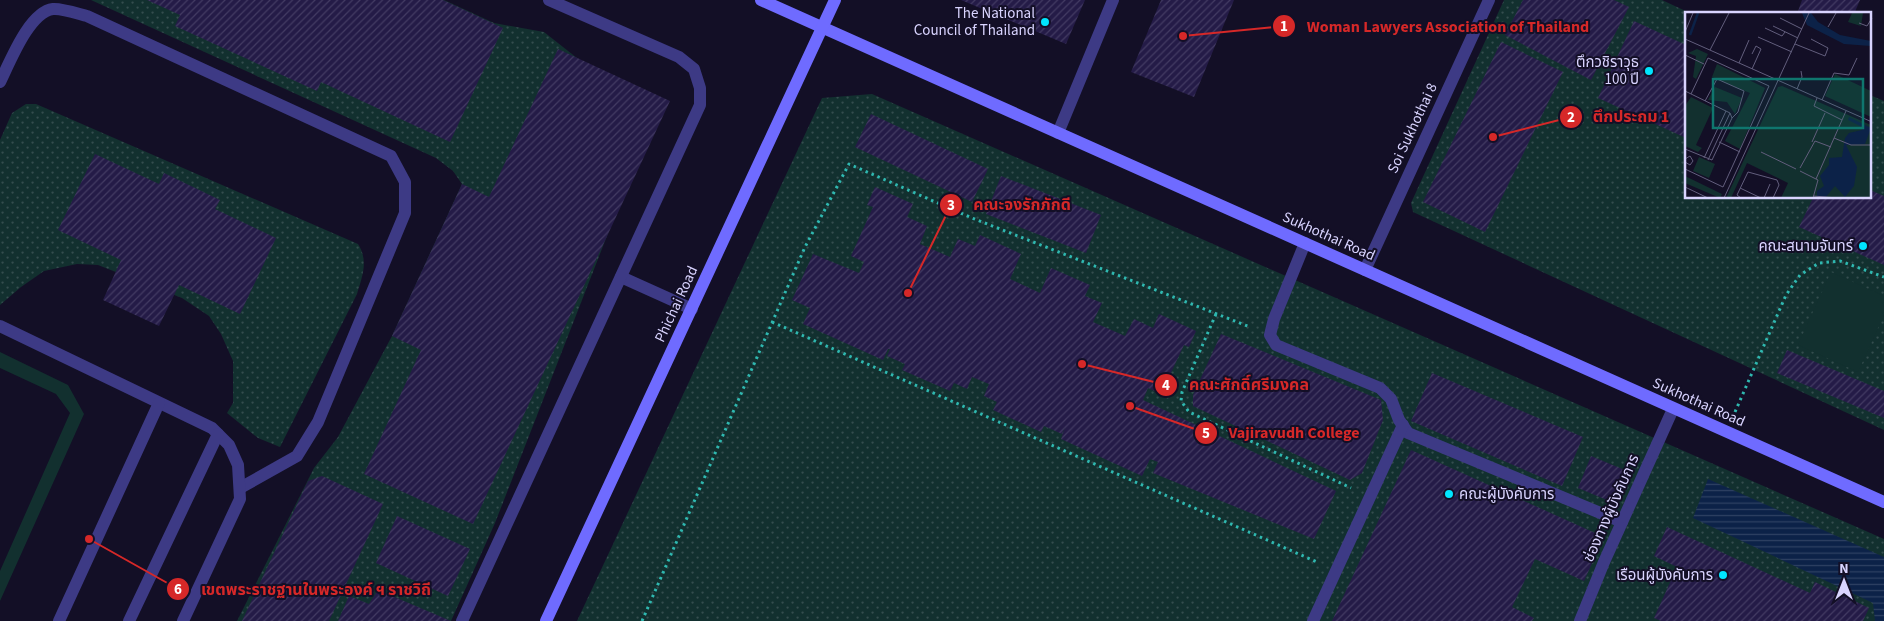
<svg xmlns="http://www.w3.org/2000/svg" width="1884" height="621" viewBox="0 0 1884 621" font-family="'Source Sans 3','Noto Sans Thai',sans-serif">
<defs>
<pattern id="grass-dots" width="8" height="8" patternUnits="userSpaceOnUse" patternTransform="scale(1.25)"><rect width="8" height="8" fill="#12302f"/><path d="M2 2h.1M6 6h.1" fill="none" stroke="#344d4e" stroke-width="1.8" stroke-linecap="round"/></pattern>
<pattern id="water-rules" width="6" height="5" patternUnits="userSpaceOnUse" patternTransform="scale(1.25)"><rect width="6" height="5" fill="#0c2248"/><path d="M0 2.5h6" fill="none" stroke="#2f4163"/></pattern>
<pattern id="building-hatch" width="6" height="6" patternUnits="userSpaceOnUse" patternTransform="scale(1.25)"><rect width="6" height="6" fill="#241b47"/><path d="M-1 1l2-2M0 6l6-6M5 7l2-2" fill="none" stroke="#433b63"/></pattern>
</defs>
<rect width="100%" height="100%" fill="#130f26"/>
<g fill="url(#grass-dots)">
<polygon points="91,0 444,0 494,23 544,32 653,118 495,523 451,621 237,621 314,468 338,437 392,336 462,184 453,171 436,158"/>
<polygon points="1504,0 1662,0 1692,14 1686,14 1686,198 1870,198 1870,95 1884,101 1884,430 1413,212 1411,203"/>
<polygon points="872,94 1884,539 1884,621 577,621 822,98"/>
<path d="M26 104H36L358 244C369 261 362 277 357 294L280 447 258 438 227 413 233 403V361L221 334 209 316 182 298 98 265 77 264 44 271 21 287 0 305V140L12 113Z"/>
</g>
<g fill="#12302f">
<polygon points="1831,272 1884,296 1884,315 1858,372 1798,345"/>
<polygon points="0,352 68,385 84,414 0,601 0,571 70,413 56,394 0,368"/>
</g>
<polygon fill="url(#water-rules)" points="1708,479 1884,557 1884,621 1875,621 1873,603 1693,518"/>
<g fill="url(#building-hatch)">
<polygon points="147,0 443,0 503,28 450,142 321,82 317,91 175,26 180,15"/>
<polygon points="961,0 1085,0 1066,44"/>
<polygon points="1161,0 1234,0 1194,97 1131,72"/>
<polygon points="1523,0 1614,0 1629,7 1591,80 1505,35"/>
<polygon points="1802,0 1860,0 1854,14 1797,14"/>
<polygon points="1634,21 1686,45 1686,138 1598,98"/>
<polygon points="1501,42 1563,72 1485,232 1423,202"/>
<polygon points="558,49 670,101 473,524 364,474 421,350 392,336 462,184 489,197"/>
<polygon points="871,114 988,169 972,202 855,147"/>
<polygon points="95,154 159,184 164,173 220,200 215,209 276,238 240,314 179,285 159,326 103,300 121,260 58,230"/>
<polygon points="1001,176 1101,215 1086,253 986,214"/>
<polygon points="875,187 913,204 907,217 927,226 920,244 950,257 958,239 975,246 980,235 1021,254 1010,279 1040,293 1051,268 1090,285 1085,296 1102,303 1093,322 1125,336 1134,319 1153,328 1159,314 1196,331 1189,347 1184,345 1161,394 1148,388 1143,400 1336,491 1314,539 1153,473 1158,462 1150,459 1142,476 1061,439 1065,427 1062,434 1044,426 1041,432 993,410 997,402 984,396 989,384 972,377 967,389 954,383 950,391 902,370 905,364 887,356 890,349 888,349 883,360 803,324 810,308 792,300 813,254 859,273 864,262 851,256 873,207 867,205"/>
<polygon points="1870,190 1884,196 1884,265 1799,227 1813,198 1870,198"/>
<polygon points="1221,334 1381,400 1383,420 1362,473 1350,480 1193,406 1193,395"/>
<polygon points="1787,350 1884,391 1884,418 1777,373"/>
<polygon points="1432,373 1583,437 1562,486 1411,421"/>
<polygon points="1411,450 1604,537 1584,581 1535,559 1512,607 1534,618 1532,621 1332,621"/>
<polygon points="1591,456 1627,471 1614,503 1578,488"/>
<polygon points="322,476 383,504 329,621 242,621 308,481"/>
<polygon points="397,516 470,549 448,596 376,563"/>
<polygon points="1667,527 1810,593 1815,582 1869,608 1863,621 1661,621 1654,618 1677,567 1654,556"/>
<polygon points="378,590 451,621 338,621 349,596 369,604"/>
</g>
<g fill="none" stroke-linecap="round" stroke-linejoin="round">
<g stroke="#2fb8b0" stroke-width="3" stroke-dasharray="2.5 4" stroke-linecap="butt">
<polyline points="1216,314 1182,392 1181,401 1189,412 1351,488"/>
<polyline points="772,322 1317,562"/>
<polyline points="1735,412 1786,295 1800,275 1819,263 1840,261 1884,277"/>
<polyline points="642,621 805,247 849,164 972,218 1250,327"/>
</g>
<g stroke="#3d3a85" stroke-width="12">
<path d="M0 82C10 62 29 12 53 9 61 8 79 14 87 16L391 156 405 182V213L318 422 297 456 240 488"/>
<polyline points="1058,133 1113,0"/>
<polyline points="1305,243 1274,319 1270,335 1276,345 1380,388 1391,399 1399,420 1408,433 1622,522"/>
<polyline points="621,277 692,309"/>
<polyline points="0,326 212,428 229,445 238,465 240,499 183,621"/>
<polyline points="59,621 159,403"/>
<polyline points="129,621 218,434"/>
<polyline points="462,621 700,105 700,88 694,69 679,57 549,0"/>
<polyline points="1313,621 1403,425"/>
<polyline points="1580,621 1604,562 1673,409"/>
</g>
<polyline stroke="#3d3a85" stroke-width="12" points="1365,270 1489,0"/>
<g stroke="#6f6bff" stroke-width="12">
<polyline points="761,0 1884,502"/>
<polyline points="546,621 835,0"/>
</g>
</g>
<g fill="#00e5ff" stroke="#130f26" stroke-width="2">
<circle cx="1045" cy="22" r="5"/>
<circle cx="1649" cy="71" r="5"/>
<circle cx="1863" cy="246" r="5"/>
<circle cx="1449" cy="494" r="5"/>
<circle cx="1723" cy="575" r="5"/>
</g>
<g text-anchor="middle" stroke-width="4" stroke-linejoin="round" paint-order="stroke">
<g font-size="15" fill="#d9d4ff" stroke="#130f26" text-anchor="end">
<text x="1035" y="18">The National<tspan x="1035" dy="17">Council of Thailand</tspan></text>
<text x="1639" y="67">ตึกวชิราวุธ<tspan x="1639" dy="17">100 ปี</tspan></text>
<text x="1853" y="251">คณะสนามจันทร์</text>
<text x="1459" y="499" text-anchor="start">คณะผู้บังคับการ</text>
<text x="1713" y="580">เรือนผู้บังคับการ</text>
</g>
<g font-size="15" fill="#d9d4ff" stroke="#130f26">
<text transform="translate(1412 128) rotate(-65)" y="5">Soi Sukhothai 8</text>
<text transform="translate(1329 236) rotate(24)" y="5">Sukhothai Road</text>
<text transform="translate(676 304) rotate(-65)" y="5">Phichai Road</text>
<text transform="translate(1699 402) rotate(24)" y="5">Sukhothai Road</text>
<text transform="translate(1611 508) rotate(-66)" y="5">ช่องทางผู้บังคับการ</text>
</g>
</g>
<g transform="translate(1685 12)">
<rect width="186" height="186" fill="#130f26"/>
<path d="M167 1H178L176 14 163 10ZM12 37 23 42 11 67 8 65 11 44 3 41ZM32 52 80 76 55 137 40 129 65 81 27 65ZM150 62 186 79V105L140 84ZM97 74 186 113V186H96L103 171 62 151 46 186H41L93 75ZM30 75 57 86 50 102 42 90 23 88ZM6 85 28 96 11 133 17 136 13 140 0 134V94ZM14 145 30 152 24 166 8 159ZM0 164 37 182 35 186 0 171Z" fill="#12302f"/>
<path d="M117 1H126L133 10 155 23 186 29V34L159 32 122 13ZM164 105 186 116 180 132 161 133 172 155 169 174 160 185 150 174 140 186H132V179L139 174 135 164 144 153V146L157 145 160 126 164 121 177 118V115L163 108Z" fill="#0c2248"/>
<path fill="none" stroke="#0c2248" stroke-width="2.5" d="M5 23 13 1"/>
<path fill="none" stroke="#625e7d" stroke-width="1" d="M95 6 117 17M174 11 182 14 187 6M88 14 113 26M143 15 151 1M80 16 97 24 100 20M0 20 8 1M73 25 107 40M0 27 187 110M110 32 140 44 143 36 126 27M25 38 44 1M67 42 71 34 76 37 67 57M0 43 19 52M54 51 64 28M112 77 117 65 116 59M0 79 45 101 47 106 27 148 0 137M132 86 129 94 157 108M137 88 149 61 164 63 172 46M20 89 32 67 59 79 53 100 47 106M149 126 166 133H187M34 130 55 140M127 130 140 101M76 140 111 157M19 146 41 99M0 147 5 144 8 149 5 153 0 150M23 148 45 101M115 156 130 129 146 135M0 157 38 175 84 74 23 46 6 82M115 159 133 168 128 186M131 167 161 99M0 175 23 186M55 176 76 186M128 184 153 186M39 186 124 1M56 186 52 183 63 160 92 168 94 173 88 186M79 186 85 172"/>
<path fill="#0f766e" fill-opacity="0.15" stroke="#0f766e" stroke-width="2.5" d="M28 67H178V116H28Z"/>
<rect width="186" height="186" fill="none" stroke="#d9d4ff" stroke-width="2.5"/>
</g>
<path fill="none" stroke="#d62828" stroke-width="2" d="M1183 36L1284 26M1493 137L1571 117M908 293L951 205M1082 364L1166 385M1130 406L1206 433M89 539L178 589"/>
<g fill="#d62828" stroke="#130f26" stroke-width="2">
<circle cx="1183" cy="36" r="5"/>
<circle cx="1493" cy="137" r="5"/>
<circle cx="908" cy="293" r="5"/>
<circle cx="1082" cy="364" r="5"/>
<circle cx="1130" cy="406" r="5"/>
<circle cx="89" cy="539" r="5"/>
<circle cx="1284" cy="26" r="12"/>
<circle cx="1571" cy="117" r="12"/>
<circle cx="951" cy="205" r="12"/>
<circle cx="1166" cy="385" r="12"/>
<circle cx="1206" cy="433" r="12"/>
<circle cx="178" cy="589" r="12"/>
</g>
<g font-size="15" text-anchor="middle" font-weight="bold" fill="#fff">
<text x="1284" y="31">1</text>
<text x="1571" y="122">2</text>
<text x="951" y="210">3</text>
<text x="1166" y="390">4</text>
<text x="1206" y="438">5</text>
<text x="178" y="594">6</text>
</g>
<g font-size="16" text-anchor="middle" font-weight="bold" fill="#d62828" stroke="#130f26" stroke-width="4" stroke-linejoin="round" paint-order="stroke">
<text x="1448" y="32">Woman Lawyers Association of Thailand</text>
<text x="1631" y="122">ตึกประถม 1</text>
<text x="1022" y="210">คณะจงรักภักดี</text>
<text x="1249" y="390">คณะศักดิ์ศรีมงคล</text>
<text x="1294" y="438">Vajiravudh College</text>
<text x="316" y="595">เขตพระราชฐานในพระองค์ ฯ ราชวิถี</text>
</g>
<g transform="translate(1844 581)" stroke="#130f26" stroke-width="4" paint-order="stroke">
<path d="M0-4L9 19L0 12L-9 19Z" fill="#d9d4ff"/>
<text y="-8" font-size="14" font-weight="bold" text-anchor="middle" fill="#d9d4ff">N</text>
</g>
</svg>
